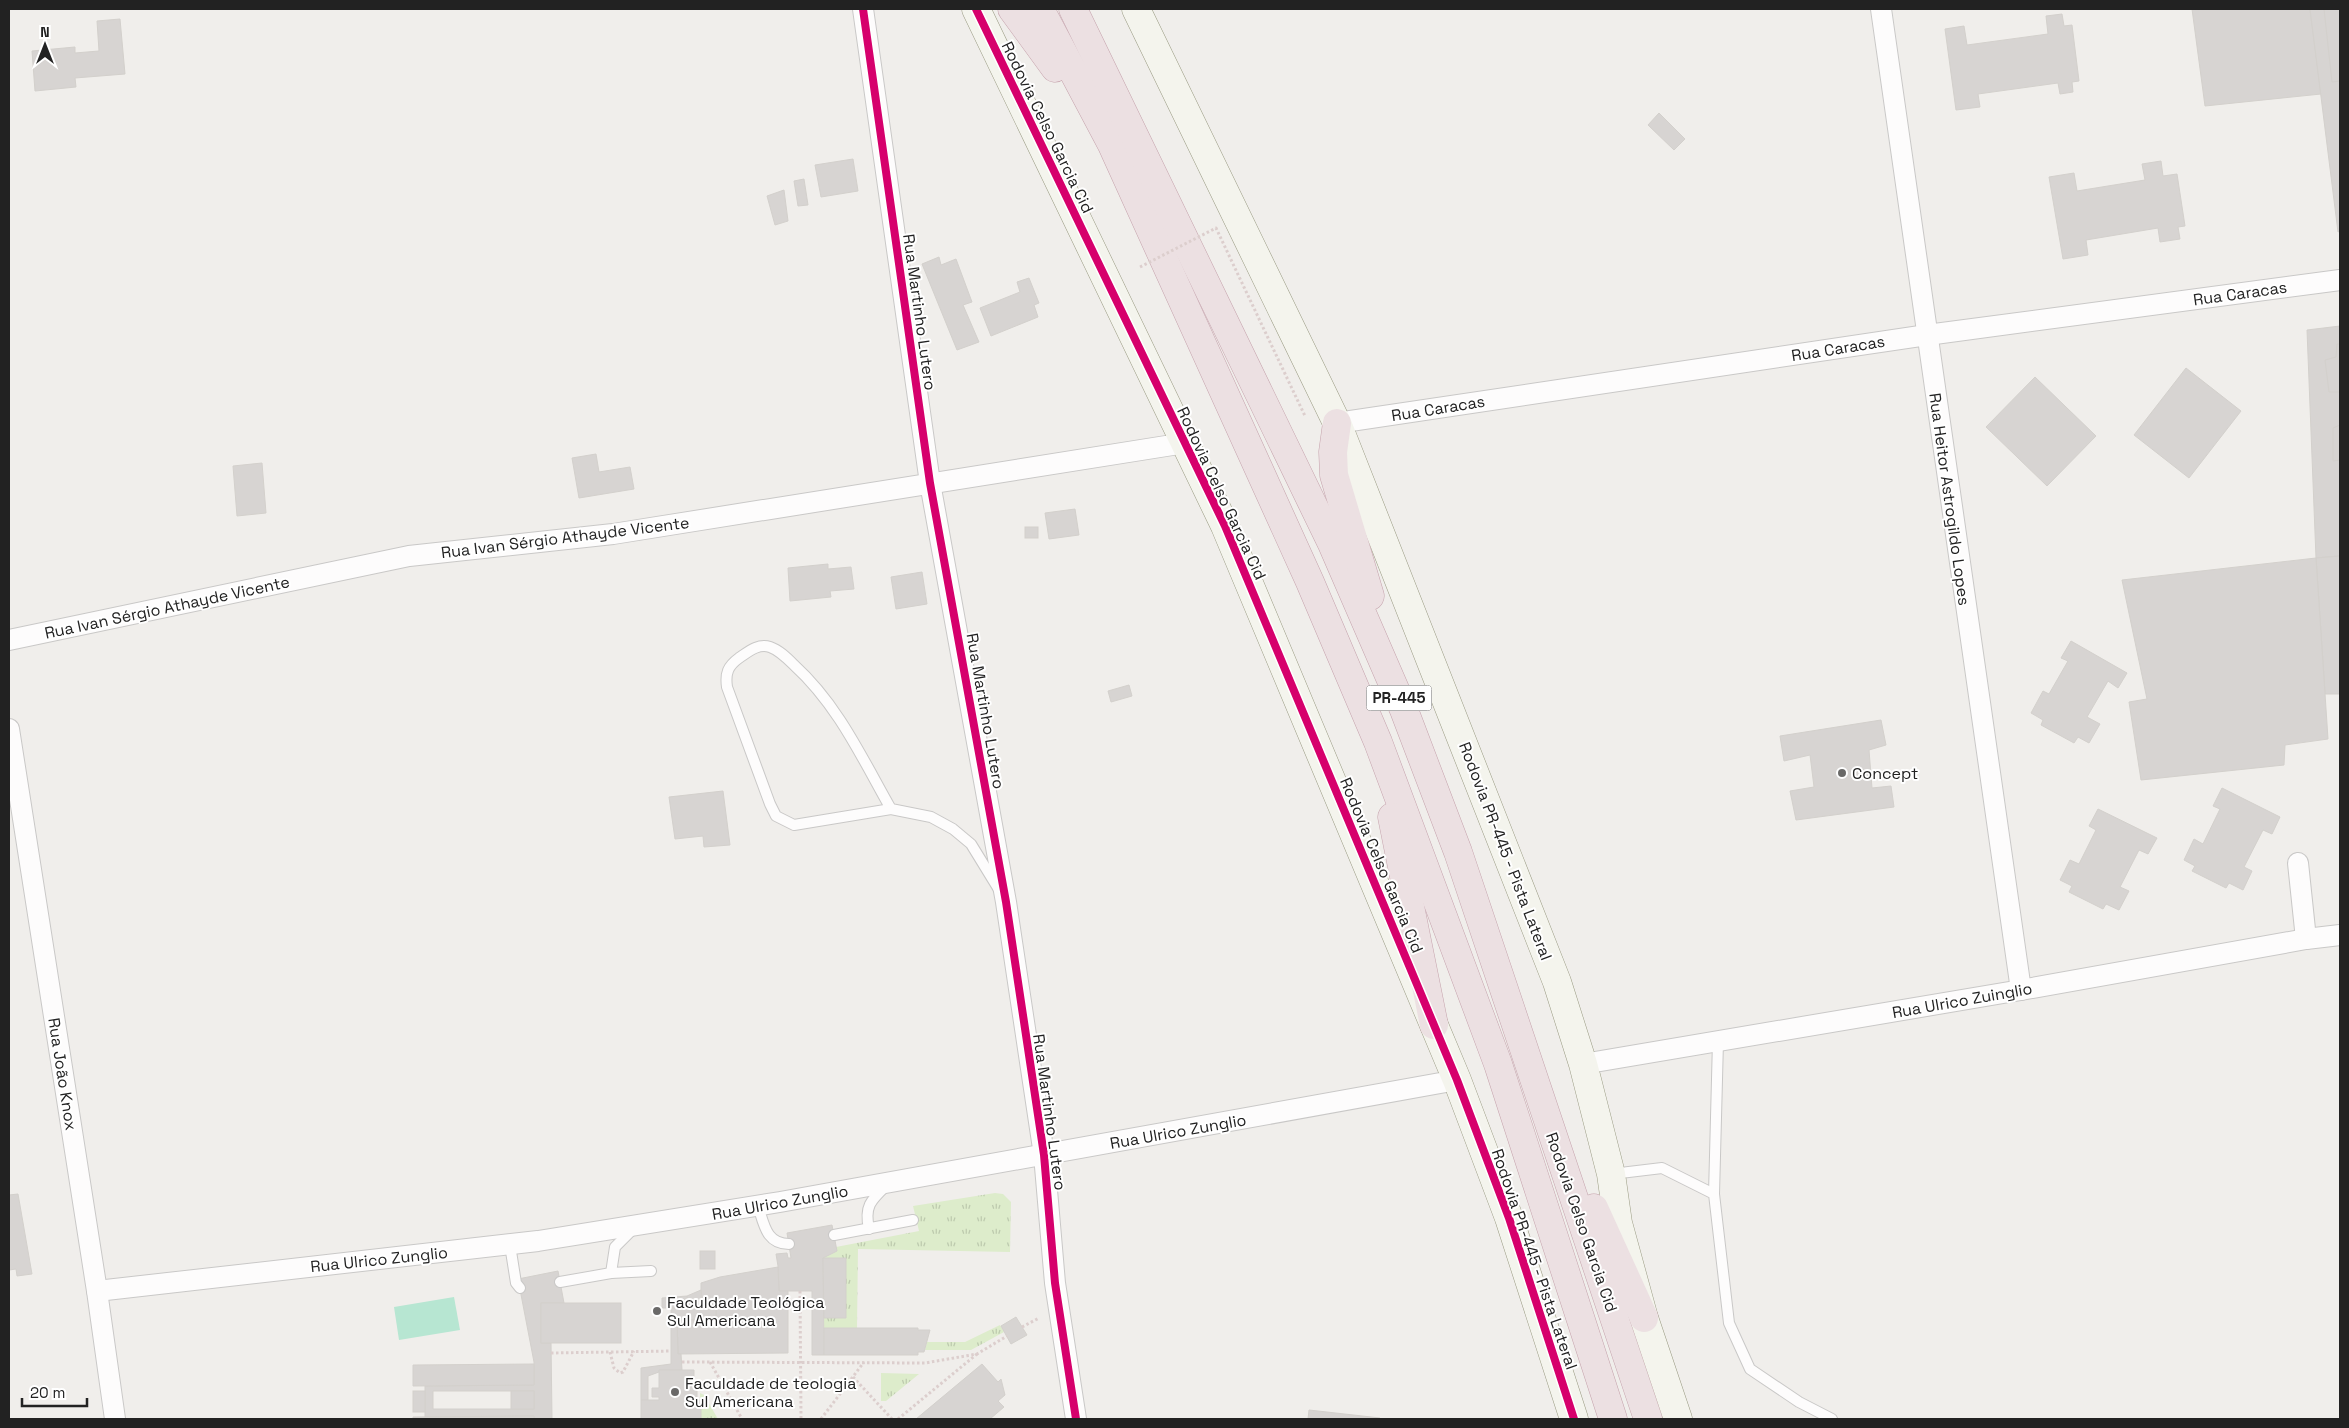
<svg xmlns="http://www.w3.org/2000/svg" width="2349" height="1428" viewBox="0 0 2349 1428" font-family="'Space Grotesk',sans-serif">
<defs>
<pattern id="grass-tufts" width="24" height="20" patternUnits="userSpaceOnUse" patternTransform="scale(1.25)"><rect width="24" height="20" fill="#ddeccb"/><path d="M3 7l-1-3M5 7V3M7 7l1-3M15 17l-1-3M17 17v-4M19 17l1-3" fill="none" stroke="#bdcaae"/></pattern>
</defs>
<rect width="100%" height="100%" fill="#f0eeeb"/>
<g fill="url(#grass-tufts)">
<polygon points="995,1193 1003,1194 1011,1202 1010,1252 858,1249 857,1328 824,1328 824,1318 846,1318 846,1259 823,1258 837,1251 836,1247 919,1231 913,1206"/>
<polygon points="1000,1325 1004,1332 971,1350 925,1350 927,1342 965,1342"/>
<polygon points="881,1373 919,1374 886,1401 881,1401"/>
<polygon points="700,1393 704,1395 718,1419 701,1419"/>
</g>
<polygon fill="#b7e6d2" points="454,1297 460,1330 399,1340 394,1307"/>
<g fill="#d7d4d2" stroke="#d3d0cc" fill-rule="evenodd">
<polygon points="2192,9 2310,9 2321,94 2205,106"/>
<polygon points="2310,9 2340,9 2340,231 2338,232"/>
<polygon points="2324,9 2340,9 2340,81 2332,82"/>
<polygon points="2062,14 2064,26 2072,25 2079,81 2072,82 2073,92 2060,94 2058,83 1978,94 1980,107 1956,110 1945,29 1964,26 1967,45 2048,34 2046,16"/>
<polygon points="120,19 125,74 75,78 76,87 35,91 32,51 75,47 75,53 99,51 97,21"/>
<polygon points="1659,113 1685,139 1674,150 1648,125"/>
<polygon points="853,159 858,191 821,197 815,165"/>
<polygon points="2161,161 2163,176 2177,174 2185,226 2178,227 2180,239 2160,242 2158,228 2086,240 2088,255 2063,259 2049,177 2074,173 2077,191 2145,180 2142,164"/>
<polygon points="804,179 808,205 798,206 794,181"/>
<polygon points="784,190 788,221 775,225 767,196"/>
<polygon points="939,257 941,265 956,259 972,302 963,305 979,342 957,350 922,264"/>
<polygon points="1029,278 1039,303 1034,305 1038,317 991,336 980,308 1020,292 1017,282"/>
<polygon points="2340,326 2340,556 2316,558 2307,330"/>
<polygon points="2337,344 2340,344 2340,399 2340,392 2329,392 2325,360 2336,357"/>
<polygon points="2186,368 2241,411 2189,478 2134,435"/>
<polygon points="2035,377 2096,436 2047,486 1986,427"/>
<polygon points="2340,425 2340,460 2333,461 2333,428"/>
<polygon points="596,454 599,472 630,467 634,489 579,498 572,458"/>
<polygon points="262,463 266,513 237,516 233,466"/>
<polygon points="1075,509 1079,535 1049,539 1045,513"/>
<rect x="1025" y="527" width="13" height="11"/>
<polygon points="2340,556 2340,694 2325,694 2316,558"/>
<polygon points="2316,558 2328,739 2285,745 2284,765 2141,780 2129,702 2147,699 2122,580"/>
<polygon points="828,564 828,569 851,567 854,589 830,591 831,597 790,601 788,568"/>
<polygon points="922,572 927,604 896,609 891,577"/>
<polygon points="2071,641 2127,673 2118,688 2108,681 2087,717 2100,724 2089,743 2078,737 2074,743 2041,725 2043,720 2031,713 2043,691 2049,694 2068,661 2061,658"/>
<polygon points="1129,685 1132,696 1111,702 1108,691"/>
<polygon points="1881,720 1886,745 1869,750 1872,788 1891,786 1894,807 1796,820 1790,791 1814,787 1810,755 1784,761 1780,736"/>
<polygon points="2222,788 2280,817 2272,834 2263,830 2244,867 2252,871 2243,890 2229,883 2226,888 2192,871 2195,866 2184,860 2194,839 2203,844 2220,809 2213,806"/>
<polygon points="723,791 730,845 704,847 703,836 675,839 669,797"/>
<polygon points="2098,809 2157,838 2148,854 2139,850 2120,887 2129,891 2119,910 2106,904 2103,909 2069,892 2072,886 2060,880 2070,860 2079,864 2096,830 2089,826"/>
<polygon points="18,1194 32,1274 17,1276 16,1269 9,1270 9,1195"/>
<polygon points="832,1225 837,1251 823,1258 824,1355 812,1355 812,1291 779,1291 778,1266 776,1254 787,1253 788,1258 791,1258 787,1233"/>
<rect x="700" y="1251" width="15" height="18"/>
<polygon points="823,1258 846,1258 846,1318 824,1318"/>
<polygon points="778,1267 779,1291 788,1291 788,1353 678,1354 677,1320 716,1319 716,1308 701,1308 701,1283 720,1277"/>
<path d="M558 1271 564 1303H541V1343H551L552 1419H534V1416L425 1417V1386L534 1385V1362L518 1279ZM433 1391H534V1409H433Z"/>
<polygon points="701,1290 701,1308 716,1308 716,1319 677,1320 678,1354 681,1354 682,1370 659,1370 659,1372 648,1376 648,1400 641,1400 641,1368 671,1364 671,1308 687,1308 687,1296"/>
<polygon points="687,1296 687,1308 662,1308 662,1298"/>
<rect x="541" y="1303" width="80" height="40"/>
<polygon points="1016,1317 1027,1335 1011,1344 1001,1326"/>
<polygon points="824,1328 918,1328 918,1330 930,1330 924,1352 918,1352 918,1355 824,1355"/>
<polygon points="534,1364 534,1385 413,1386 413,1365"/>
<polygon points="982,1364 998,1382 1001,1379 1005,1395 998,1401 1004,1407 990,1419 916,1419"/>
<polygon points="659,1370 694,1370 694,1388 697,1388 697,1397 694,1397 694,1400 701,1400 701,1419 641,1419 641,1400 659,1400 659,1397 652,1397 652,1388 659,1388"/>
<rect x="413" y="1391" width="12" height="21"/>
<rect x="511" y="1391" width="23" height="18"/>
<polygon points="1309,1410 1380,1418 1380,1419 1308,1419"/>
<polygon points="534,1416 534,1419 413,1419 413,1417"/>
</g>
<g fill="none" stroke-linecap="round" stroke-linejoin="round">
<g stroke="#c9c8c7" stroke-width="12">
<g id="lane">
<path d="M891 809C862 758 838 705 794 665 787 658 779 650 770 647 758 643 748 652 739 658 728 666 725 673 727 687L770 804 776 816 794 825 891 809 931 817 953 829 971 844 998 888"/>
<polyline points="1612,1174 1662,1168 1714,1194 1729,1323 1750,1369 1799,1402 1832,1419"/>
<polyline points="1714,1194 1718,1041"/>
<path d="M758 1206C764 1224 766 1244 789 1244"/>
<path d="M869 1229C864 1206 871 1200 887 1185"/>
<polyline points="834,1235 913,1220"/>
<polyline points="510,1245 516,1283 520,1288"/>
<polyline points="611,1273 615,1247 632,1230"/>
<polyline points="560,1282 611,1273 651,1271"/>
</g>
</g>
<g stroke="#c9c8c7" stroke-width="22">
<g id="street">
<polyline points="863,9 930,483 1006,902 1044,1155 1055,1283 1076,1419"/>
<polyline points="1881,9 2021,990"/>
<polyline points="1337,423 1927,335 2340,280"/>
<polyline points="9,640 409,556 613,534 1185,443"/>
<polyline points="9,729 97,1291 115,1419"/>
<polyline points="2298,863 2306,939"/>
<polyline points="1583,1064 2021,990 2306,939 2340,935"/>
<polyline points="97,1291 538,1241 780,1202 1457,1080"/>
</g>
</g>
<g stroke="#999a82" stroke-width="29">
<g id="secondary">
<polyline points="976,9 1225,526 1457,1080 1509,1218 1574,1419"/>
<polyline points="1136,9 1337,423 1557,982 1583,1064 1611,1174 1618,1223 1644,1318 1678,1419"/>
</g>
</g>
<g stroke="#c5a2ac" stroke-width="29">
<g id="highway">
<polyline points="1012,9 1055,68"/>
<polyline points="1040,9 1112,145 1310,582 1378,742 1498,1064 1613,1419"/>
<polyline points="1073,9 1332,544 1404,710 1458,852 1648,1419"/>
<polyline points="1337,423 1333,452 1334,475 1370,596"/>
<polyline points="1392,817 1434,1025"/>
<polyline points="1594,1208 1644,1318"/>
</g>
</g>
<g stroke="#dccecd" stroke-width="3" stroke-dasharray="2.5 2.5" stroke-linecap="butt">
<polyline points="800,1291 801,1419"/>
<polyline points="1022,1327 1039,1318"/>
<polyline points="610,1352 614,1368 620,1373 623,1372 634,1351"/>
<polyline points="551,1353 671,1351"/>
<polyline points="682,1362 925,1363 977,1354 1007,1336"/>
<polyline points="710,1362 742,1419"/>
<polyline points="853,1377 892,1419"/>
<polyline points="821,1419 864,1362"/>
<polyline points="898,1419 977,1354"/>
</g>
<use href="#lane" stroke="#fdfcfc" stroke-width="10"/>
<use href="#street" stroke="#fdfcfc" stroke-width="20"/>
<use href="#secondary" stroke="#f4f4ed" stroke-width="28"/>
<use href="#highway" stroke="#ece0e2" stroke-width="28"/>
<polyline stroke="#dccecd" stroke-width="3" stroke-dasharray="2.5 2.5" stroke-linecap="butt" points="1140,267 1216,228 1305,416"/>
<g stroke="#fff" stroke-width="11">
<g id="cycleway">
<polyline points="863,9 930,483 1006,902 1044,1155 1055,1283 1076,1419"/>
<polyline points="976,9 1225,526 1457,1080 1509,1218 1574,1419"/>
</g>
</g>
<use href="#cycleway" stroke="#d6006c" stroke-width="8"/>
</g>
<g fill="#6a6968" stroke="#fff" stroke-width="2">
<circle cx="1842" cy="773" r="5"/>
<circle cx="657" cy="1311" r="5"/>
<circle cx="675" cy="1392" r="5"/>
</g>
<g text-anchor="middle" stroke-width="4" stroke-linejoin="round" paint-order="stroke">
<rect fill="#fff" stroke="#646464" stroke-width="1" x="1366.5" y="685.5" width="65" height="25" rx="4"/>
<g font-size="15" font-weight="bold" fill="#222">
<text x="1399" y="703">PR-445</text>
</g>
<g font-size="16" fill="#222" stroke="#fff">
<text transform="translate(1048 127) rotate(64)" y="6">Rodovia Celso Garcia Cid</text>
<text transform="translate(2240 293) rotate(-8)" y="6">Rua Caracas</text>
<text transform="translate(920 312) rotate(82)" y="6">Rua Martinho Lutero</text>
<text transform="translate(1838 348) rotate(-9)" y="6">Rua Caracas</text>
<text transform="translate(1438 408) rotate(-9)" y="6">Rua Caracas</text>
<text transform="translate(1222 493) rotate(65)" y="6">Rodovia Celso Garcia Cid</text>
<text transform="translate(1950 499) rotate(82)" y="6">Rua Heitor Astrogildo Lopes</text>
<text transform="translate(565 537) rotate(-7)" y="6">Rua Ivan Sérgio Athayde Vicente</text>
<text transform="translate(167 607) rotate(-12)" y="6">Rua Ivan Sérgio Athayde Vicente</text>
<text transform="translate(986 711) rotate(80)" y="6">Rua Martinho Lutero</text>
<text transform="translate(1506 851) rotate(69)" y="6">Rodovia PR-445 - Pista Lateral</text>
<text transform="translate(1382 865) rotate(67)" y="6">Rodovia Celso Garcia Cid</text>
<text transform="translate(1962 1000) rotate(-10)" y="6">Rua Ulrico Zuinglio</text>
<text transform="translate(63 1074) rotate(81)" y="6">Rua João Knox</text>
<text transform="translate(1050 1112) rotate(82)" y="6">Rua Martinho Lutero</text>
<text transform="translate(1178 1131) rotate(-10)" y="6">Rua Ulrico Zunglio</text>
<text transform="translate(780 1202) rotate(-10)" y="6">Rua Ulrico Zunglio</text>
<text transform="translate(1582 1222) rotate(71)" y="6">Rodovia Celso Garcia Cid</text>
<text transform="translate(379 1259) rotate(-6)" y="6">Rua Ulrico Zunglio</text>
<text transform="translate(1535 1259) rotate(71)" y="6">Rodovia PR-445 - Pista Lateral</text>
</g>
<g font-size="16" fill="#222" stroke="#fff" text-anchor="start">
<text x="1852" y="779">Concept</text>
<text x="667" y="1308">Faculdade Teológica<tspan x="667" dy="18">Sul Americana</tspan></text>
<text x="685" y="1389">Faculdade de teologia<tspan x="685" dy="18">Sul Americana</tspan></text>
</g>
</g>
<rect width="2349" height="1428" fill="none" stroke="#222222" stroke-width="20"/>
<g transform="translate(45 45)" stroke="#ffffff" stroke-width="4" paint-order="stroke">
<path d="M0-4L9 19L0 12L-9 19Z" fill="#222222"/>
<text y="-8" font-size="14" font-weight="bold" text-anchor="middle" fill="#222222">N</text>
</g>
<path d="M22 1398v8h65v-8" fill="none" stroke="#222222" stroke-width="2.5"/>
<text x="30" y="1398" font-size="15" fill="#222222" stroke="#ffffff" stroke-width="4" paint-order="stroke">20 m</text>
</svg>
